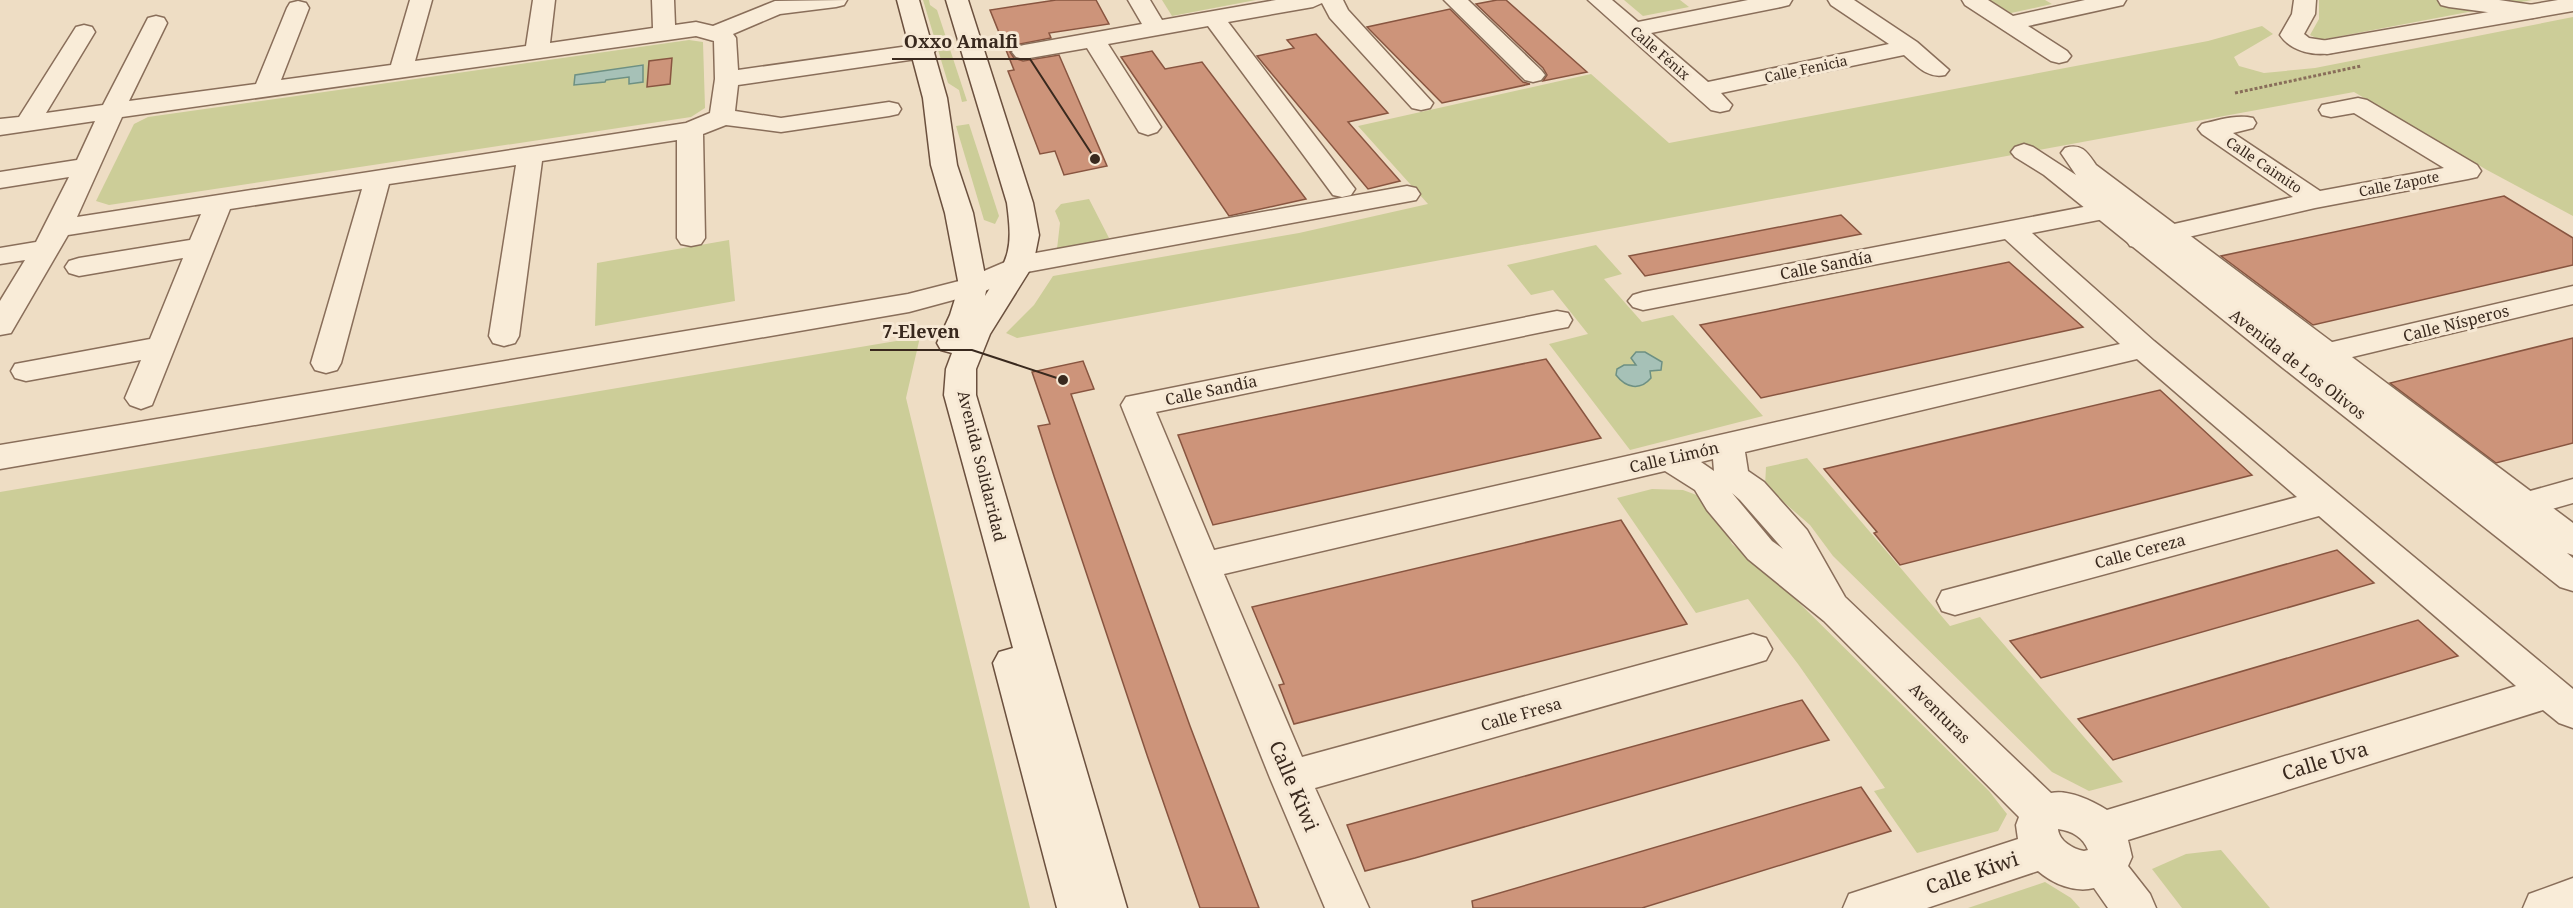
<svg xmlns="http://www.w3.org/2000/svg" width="2573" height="908" viewBox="0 0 2573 908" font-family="'Noto Serif',serif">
<rect width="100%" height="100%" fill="#eeddc4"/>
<g fill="#cccd98">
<polygon points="923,0 929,0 930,5 937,10 967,101 962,102 959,90 948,83"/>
<polygon points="1162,0 1256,0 1172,16"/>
<polygon points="1624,0 1680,0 1689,7 1643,16"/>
<polygon points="1989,0 2045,0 2052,4 2011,13"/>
<polygon points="2319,0 2532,0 2320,40 2310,35 2319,19"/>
<polygon points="2573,17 2573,216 2487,170 2354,92 1017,338 1006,333 1034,305 1053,276 1299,233 1428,204 1358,126 1591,74 1669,143 2208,41 2262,26 2273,34 2234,57 2239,66 2264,73 2315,68"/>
<polygon points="689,40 703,42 705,108 691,117 109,205 96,201 134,124 148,117"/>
<polygon points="969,124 999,216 995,224 984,220 956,126"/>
<polygon points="1089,199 1109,238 1057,249 1060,223 1055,211 1061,204"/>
<polygon points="729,240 735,301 595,326 597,263"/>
<polygon points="1596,245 1622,274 1604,279 1642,322 1673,315 1763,416 1630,450 1549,344 1588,334 1553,290 1531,295 1507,265"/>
<polygon points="920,337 906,398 1030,908 0,908 0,492"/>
<polygon points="1807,458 1950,626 1980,617 2123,782 2089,791 2052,772 1833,556 1810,525 1765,486 1766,467"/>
<polygon points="1652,489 1683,490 1710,500 1732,544 1779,583 1989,791 2007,814 1998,831 1917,853 1874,791 1885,788 1798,664 1748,599 1696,613 1617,498"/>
<polygon points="2221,850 2270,908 2182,908 2152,869 2186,854"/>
<polygon points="2045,882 2071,898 2080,908 1968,908"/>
</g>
<g fill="#a6c1b7" stroke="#6d9083" stroke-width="1.5">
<polygon points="643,65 643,82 629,84 629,77 606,80 605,82 574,85 575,75"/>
<path d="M1636 352H1645L1662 362 1661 370 1650 371 1651 378C1640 391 1626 388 1616 375L1617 369 1624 365H1636L1631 358Z"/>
</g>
<g fill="#cd947a" stroke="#885540" stroke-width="1.5">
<polygon points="1056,0 1096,0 1109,24 1049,33 1051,38 1015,45 1010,52 1014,58 1023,61 1059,55 1107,166 1064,175 1055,151 1040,154 1008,71 1014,70 990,10"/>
<polygon points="1497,0 1506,0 1587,72 1543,81 1547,75 1543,68 1476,4"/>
<polygon points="1450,9 1523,82 1530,84 1442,103 1367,27"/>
<polygon points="1316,34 1388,113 1348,122 1400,181 1368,189 1257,56 1294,48 1287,40"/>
<polygon points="1152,51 1165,69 1202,62 1306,199 1229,216 1121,57"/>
<polygon points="672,58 670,84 647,87 649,61"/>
<polygon points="2504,196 2573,238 2573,265 2313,325 2221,256"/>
<polygon points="1841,215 1861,234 1645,276 1629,256"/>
<polygon points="2009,262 2083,327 1761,398 1700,325"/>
<polygon points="2573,338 2573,443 2496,463 2390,383"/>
<polygon points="1546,359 1601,438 1213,525 1178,435"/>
<polygon points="1083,361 1094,389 1071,394 1190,726 1259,908 1200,908 1147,755 1054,476 1038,426 1050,424 1032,372"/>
<polygon points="2160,390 2252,475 1900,565 1874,533 1877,532 1824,469"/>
<polygon points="1621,520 1687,624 1294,724 1279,685 1284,684 1252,607"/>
<polygon points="2337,550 2374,583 2041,678 2010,641"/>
<polygon points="2418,620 2458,656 2113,760 2078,719"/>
<polygon points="1802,700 1829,740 1415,858 1365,871 1347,825"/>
<polygon points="1861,787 1891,831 1642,908 1473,908 1472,901"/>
</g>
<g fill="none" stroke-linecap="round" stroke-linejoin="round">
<g stroke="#896e5a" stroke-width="3">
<g id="minor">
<path d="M410 0H432L415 61 526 46 533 0H555L550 43 653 28 652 0H674L675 25 696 22 713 26 775 1 847 0 844 5 836 7 780 14 733 34 736 38 738 70 923 44 931 46 935 51 931 56 923 58 738 85 735 111 781 118 889 102 898 104 901 109 898 114 889 116 781 132 726 125 703 134 705 238 701 244 691 246 681 244 677 238V140L542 161 519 336 515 343 504 346 493 343 489 336 516 165 389 184 341 363 337 370 326 373 315 370 311 363 362 189 230 209 152 405 141 409 130 405 125 398 141 360 26 381 15 378 11 371 15 364 150 339 183 258 79 276 69 273 65 267 69 261 79 258 190 240 201 214 68 235 11 333 0 335V301L25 260 0 264V248L36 242 69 177 0 188V172L77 160 95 121 0 135V119L19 117 76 27 84 25 92 27 95 32 46 113 103 105 148 18 156 16 164 18 167 23 129 101 256 84 287 8 290 3 298 1 306 3 309 8 281 80 391 65ZM696 36 714 41 715 79 710 113 686 123 77 217 122 117Z"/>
<polygon points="1128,0 1150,0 1162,20 1276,0 1343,0 1348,10 1433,103 1430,108 1421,110 1412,108 1330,18 1322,3 1313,7 1228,22 1355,189 1351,195 1342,197 1333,195 1208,26 1108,44 1161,127 1157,132 1148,135 1139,132 1087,48 1024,59 1016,57 1012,52 1016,47 1024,45 1142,24"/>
<polygon points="1444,0 1468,0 1541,70 1545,75 1541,80 1533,82 1525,80"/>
<path d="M1588 0H1612L1638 22 1748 0H1792L1789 5 1781 7 1651 33 1708 82 1889 44 1831 5 1828 0H1854L1917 42 1949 70 1945 75C1928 79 1917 66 1904 55L1721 93 1732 105 1729 110 1720 112 1711 110Z"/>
<polygon points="1962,0 1988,0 2013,16 2085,0 2126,0 2123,5 2028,26 2067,51 2071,56 2067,61 2059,63 2051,61 1965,5"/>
<path d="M2294 0H2316L2315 14 2304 34 2309 38 2335 42 2339 47 2335 52C2316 57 2291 52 2280 35L2292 14Z"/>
<polygon points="2438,0 2499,0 2540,6 2543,11 2540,16 2532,18 2449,7 2441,5"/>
<path d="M2358 98 2367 100 2477 165 2481 171 2477 177 2468 179 2315 208 2140 248 2130 246 2126 240 2130 234 2293 197 2202 134 2198 129 2202 124C2218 120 2237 114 2253 118L2256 123 2253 128 2233 133 2320 191 2444 168 2354 113 2331 117 2322 115 2319 110 2322 105Z"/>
<polygon points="1407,186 1416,188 1420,194 1416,200 1027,272 983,292 909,312 0,469 0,445 908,294 963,280 1019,256"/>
<path d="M2104 203 2114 205 2118 211 2114 217 2032 233 2154 341 2573 689V728L2559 723 2543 710 2128 840 2132 857 2128 866 2150 894 2156 908H2108L2094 888C2075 893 2053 884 2038 871L1927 908H1843L1849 894 2018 839 2016 825 2019 817 1824 621 1748 559 1707 510 1695 490 1665 471 1224 574 1302 757 1753 634 1766 638 1772 649 1766 660 1753 664 1315 788 1369 908H1325L1270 778 1121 405 1126 397 1557 311 1568 313 1572 320 1568 327 1557 329 1156 412 1214 550 2120 344 2005 239 1643 310 1633 307 1628 301 1633 295 1643 292ZM2137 359 2297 497 1942 591 1937 601 1942 611 1955 615 2319 516 2516 686 2107 810C2093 801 2068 789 2051 793L1845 597 1807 530 1764 482 1748 471 1745 452ZM1713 459 1714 471 1701 462ZM1732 493 1740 500 1783 549 1772 541ZM2058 829C2072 831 2083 837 2088 850L2084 851C2073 849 2059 841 2058 829Z"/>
<polygon points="2573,286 2573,304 2298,370 2287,367 2283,360 2287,353 2298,350"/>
<polygon points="2573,479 2573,503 2499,524 2487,521 2482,512 2487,503"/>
<polygon points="2573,878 2573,908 2523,908 2529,894"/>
</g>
</g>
<g stroke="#896e5a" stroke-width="3">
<g id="tertiary">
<polygon points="2558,0 2573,0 2573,11 2327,54 2319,52 2315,47 2319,42 2327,40"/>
<path d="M2024 144 2033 147 2076 175 2061 153 2065 148C2082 143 2087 152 2096 165L2573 523V555L2567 553 2573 558V591L2560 587 2283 368 2044 175 2015 157 2011 152 2015 147Z"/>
</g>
</g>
<g stroke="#6b503e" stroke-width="3">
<path id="secondary" d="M897 0H919L947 98 957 165 973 213 987 286 985 296C1010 257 1013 249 1007 203L946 0H968L1033 203 1039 235 1033 265 990 334 976 369V395L1127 908H1057L993 663 999 652 1013 648 944 395 946 369 952 353 941 350 937 343 950 315 959 286 945 213 931 165 923 98Z"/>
</g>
<polyline stroke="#896e5a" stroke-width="3" stroke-dasharray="3 2" stroke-linecap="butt" points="2235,93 2361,66"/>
<use href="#minor" fill="#f9ecd8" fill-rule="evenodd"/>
<use href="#tertiary" fill="#f9ecd8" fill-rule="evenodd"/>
<use href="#secondary" fill="#f9ecd8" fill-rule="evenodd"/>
</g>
<g text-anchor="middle" stroke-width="6" stroke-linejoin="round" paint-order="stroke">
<g font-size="14" fill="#39291e" stroke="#f6e8d4">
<text transform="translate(1660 53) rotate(41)" y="5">Calle Fénix</text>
<text transform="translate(1806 69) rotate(-12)" y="5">Calle Fenicia</text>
<text transform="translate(2264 165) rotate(34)" y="5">Calle Caimito</text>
<text transform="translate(2399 184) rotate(-11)" y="5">Calle Zapote</text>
</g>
<g font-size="16" fill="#39291e" stroke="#f6e8d4">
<text transform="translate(1826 265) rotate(-11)" y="6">Calle Sandía</text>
<text transform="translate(2456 323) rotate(-14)" y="6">Calle Nísperos</text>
<text transform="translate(2298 364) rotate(38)" y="6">Avenida de Los Olivos</text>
<text transform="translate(1211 390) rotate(-12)" y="6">Calle Sandía</text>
<text transform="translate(1674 457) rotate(-13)" y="6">Calle Limón</text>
<text transform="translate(982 466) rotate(76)" y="6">Avenida Solidaridad</text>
<text transform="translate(2140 551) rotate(-15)" y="6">Calle Cereza</text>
<text transform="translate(1940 713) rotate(45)" y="6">Aventuras</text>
<text transform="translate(1521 714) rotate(-16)" y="6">Calle Fresa</text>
</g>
<g font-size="20" fill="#39291e" stroke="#f6e8d4">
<text transform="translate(2325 761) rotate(-17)" y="7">Calle Uva</text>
<text transform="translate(1294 786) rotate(67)" y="7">Calle Kiwi</text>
<text transform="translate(1972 873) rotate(-18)" y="7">Calle Kiwi</text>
</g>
</g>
<path fill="none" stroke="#39291e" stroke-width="2" d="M1095 159L1030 59H892M1063 380L972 350H870"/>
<g fill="#39291e" stroke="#f6e8d4" stroke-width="2">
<circle cx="1095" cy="159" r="6"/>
<circle cx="1063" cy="380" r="6"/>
</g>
<g font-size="18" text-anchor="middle" font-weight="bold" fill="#39291e" stroke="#f6e8d4" stroke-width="6" stroke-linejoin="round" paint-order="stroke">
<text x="961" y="48">Oxxo Amalfi</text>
<text x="921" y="338">7-Eleven</text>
</g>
</svg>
